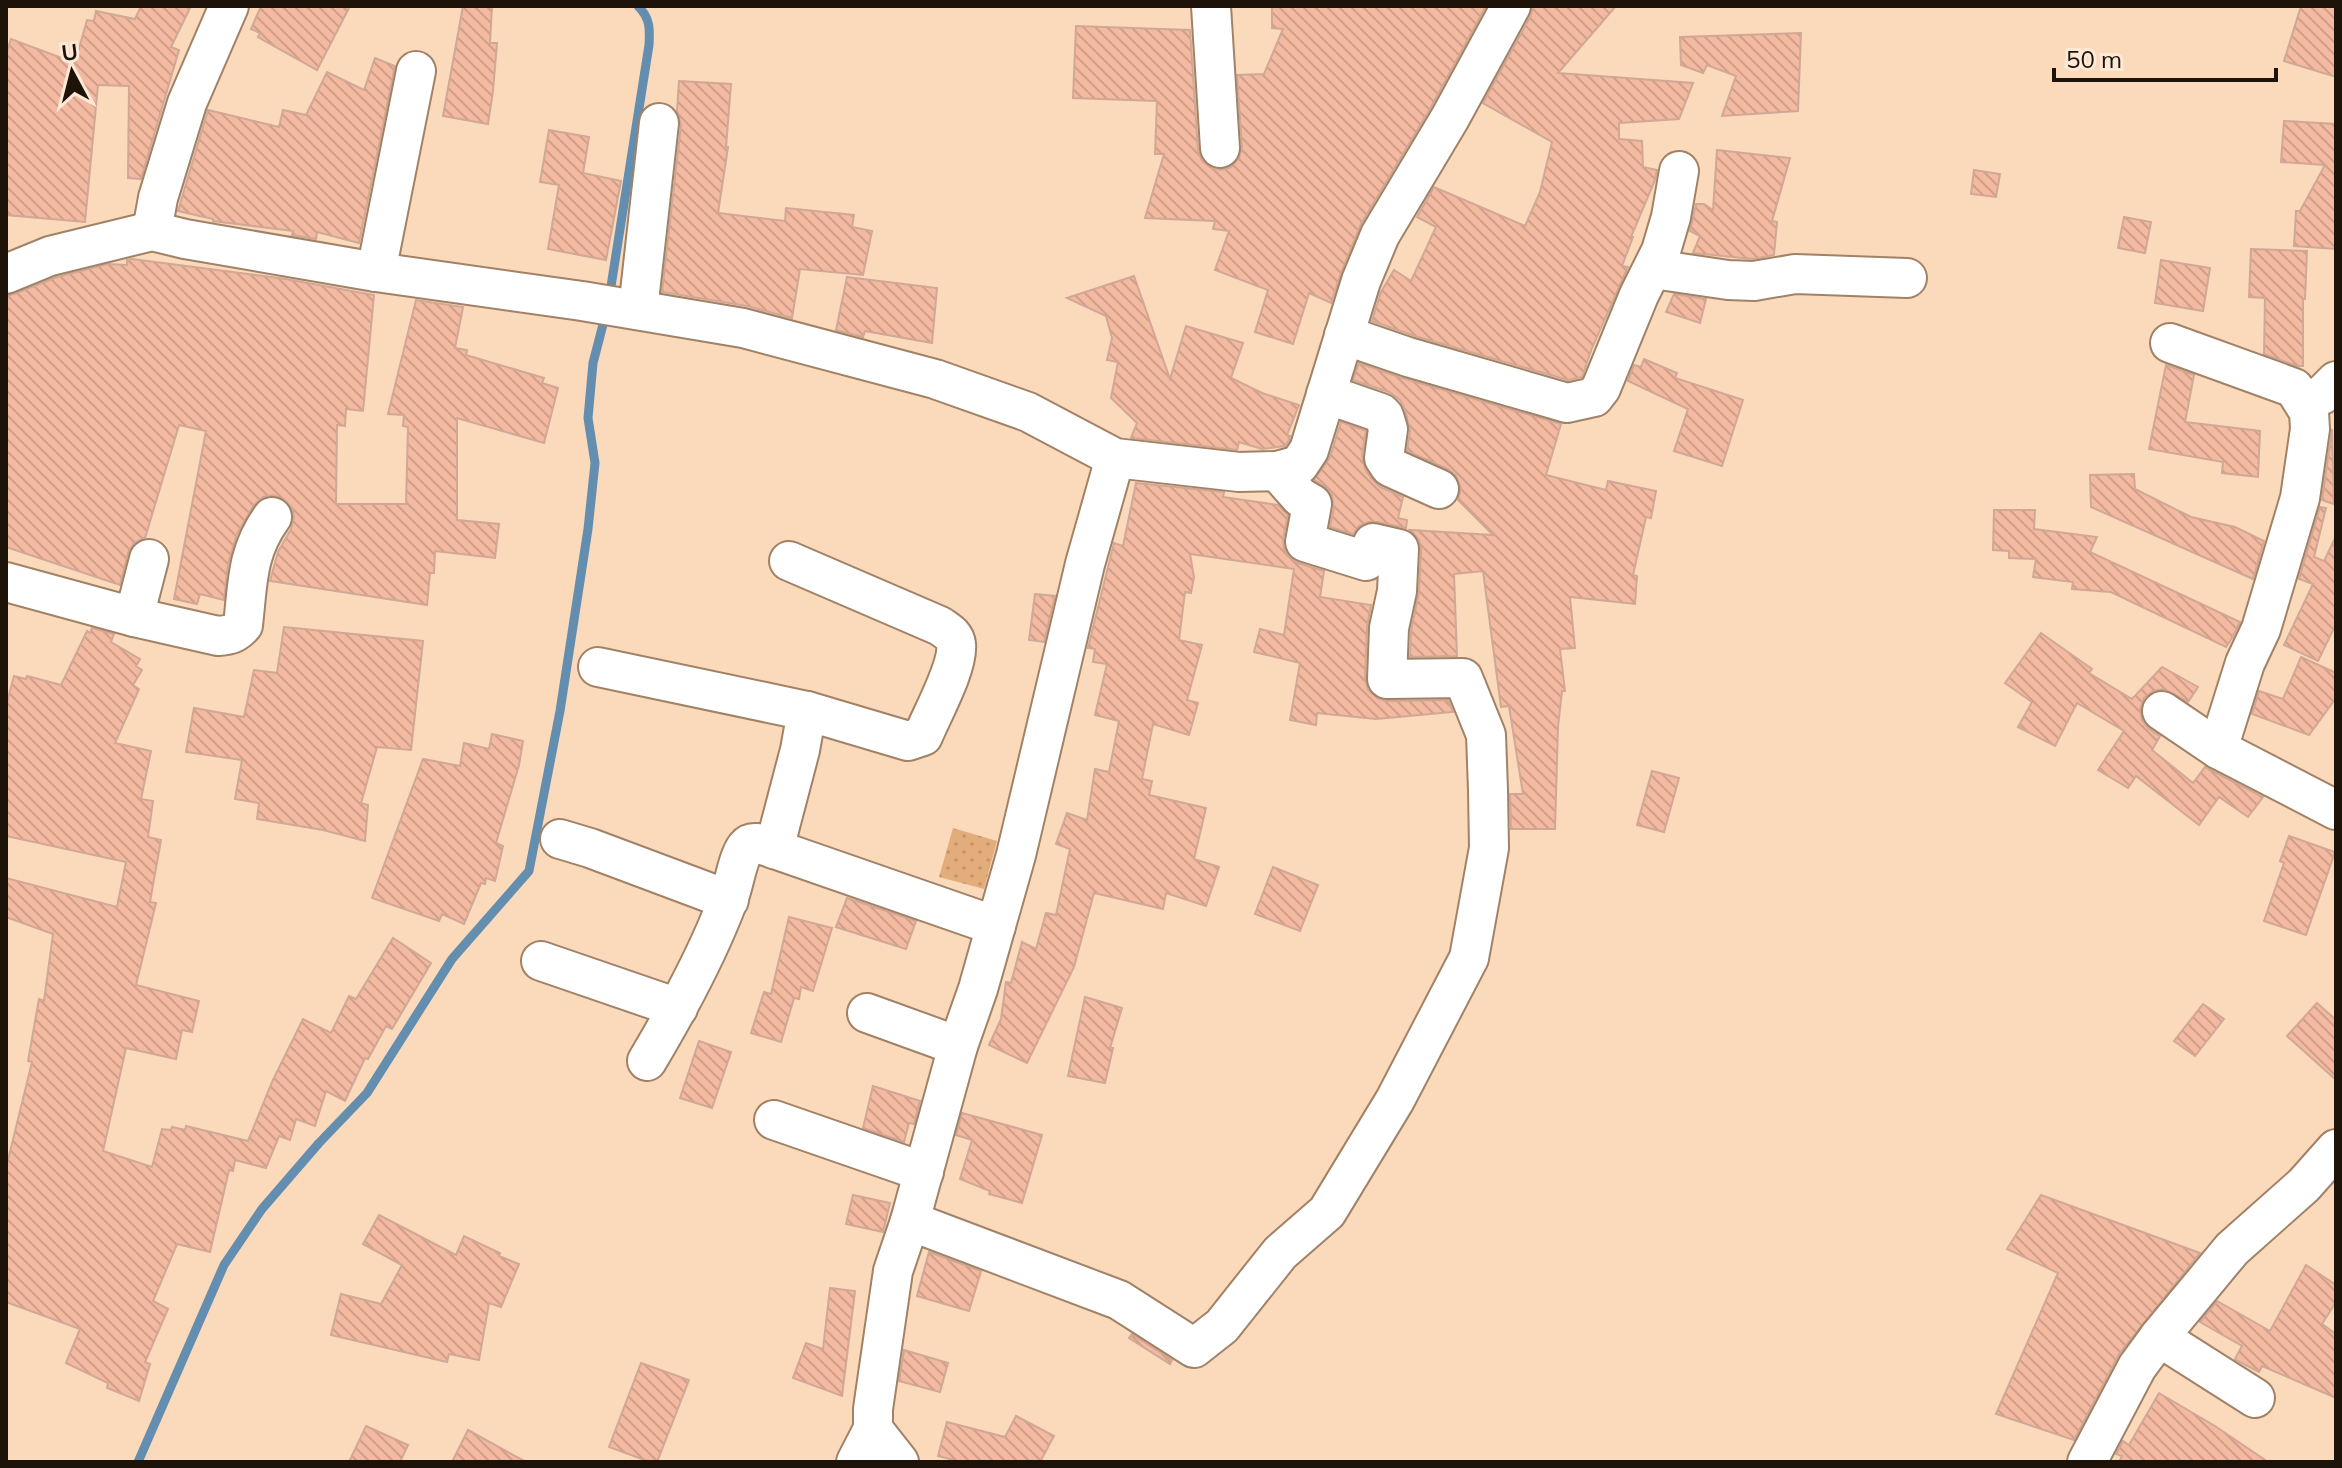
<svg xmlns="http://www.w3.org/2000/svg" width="2342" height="1468" viewBox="0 0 2342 1468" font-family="Mulish,sans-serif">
<defs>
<pattern id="grass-dots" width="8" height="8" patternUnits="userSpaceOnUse" patternTransform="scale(2)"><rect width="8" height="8" fill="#e2ad7b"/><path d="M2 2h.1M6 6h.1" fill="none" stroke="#c19469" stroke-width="1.8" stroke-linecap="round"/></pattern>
<pattern id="building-back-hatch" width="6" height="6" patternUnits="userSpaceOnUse" patternTransform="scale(2)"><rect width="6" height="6" fill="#f4baa1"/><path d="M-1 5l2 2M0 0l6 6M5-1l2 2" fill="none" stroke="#d19f89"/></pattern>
</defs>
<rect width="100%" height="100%" fill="#fbd9bb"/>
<polygon fill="url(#grass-dots)" points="953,828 997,841 984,889 939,877"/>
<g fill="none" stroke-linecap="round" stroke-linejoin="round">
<g stroke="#638eb0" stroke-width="9">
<path d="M609 299 649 45C650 28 650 18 638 6"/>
<polyline points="138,1462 224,1265 262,1209 319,1143 367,1093 452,959 529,871 560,711 588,529 595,463 588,418 593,363 606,313"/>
</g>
</g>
<g fill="url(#building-back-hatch)" stroke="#d1a796" stroke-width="2">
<polygon points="141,6 191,6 171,47 179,50 141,179 128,178 129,86 98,85 85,222 6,215 6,55 11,39 75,63 87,20 94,21 96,11 135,19"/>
<polygon points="261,6 350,6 317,70 258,37 260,33 251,29"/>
<polygon points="463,6 492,6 490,43 497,43 493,91 488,124 443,116"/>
<polygon points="1272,6 1486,6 1431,107 1361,224 1341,273 1331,303 1309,293 1293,344 1255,332 1268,290 1215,270 1229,231 1213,229 1215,221 1145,218 1164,154 1155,154 1157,101 1073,98 1076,26 1190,30 1198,150 1202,161 1210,167 1221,170 1231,167 1239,158 1242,147 1237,75 1264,74 1283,29 1272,28"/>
<polygon points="1533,6 1616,6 1558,73 1693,83 1679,119 1619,123 1619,139 1642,141 1643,167 1657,170 1655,180 1631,237 1633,237 1622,266 1628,267 1592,348 1582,377 1568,380 1415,336 1372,321 1381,292 1394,270 1411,281 1436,227 1417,217 1434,187 1525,226 1540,192 1552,142 1483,103 1530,17"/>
<polygon points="2301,6 2336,6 2336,77 2284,61"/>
<polygon points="1801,33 1798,111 1722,116 1736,76 1707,65 1703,73 1681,65 1680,37"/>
<polygon points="375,58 395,66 359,243 317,232 316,239 292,235 293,231 213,221 213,219 178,211 208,110 279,127 283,110 306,115 327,72 364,90"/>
<polygon points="679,81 731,84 726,147 728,147 718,213 785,221 786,208 854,215 852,227 872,231 863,275 800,269 792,318 747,306 662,292 681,125 677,111"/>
<polygon points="2284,121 2336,124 2336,249 2294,246 2296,211 2300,211 2325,165 2281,162"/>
<polygon points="549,130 589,137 583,173 621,181 606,260 548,249 559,185 540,182"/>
<polygon points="1717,150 1790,158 1772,221 1777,222 1774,255 1753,259 1693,253 1700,236 1690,231 1696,204 1704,204 1713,210"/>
<polygon points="1974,170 2000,174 1996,197 1971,194"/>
<polygon points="2124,217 2151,222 2145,253 2118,248"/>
<polygon points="2251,249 2307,251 2305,299 2303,299 2303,366 2297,366 2264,354 2265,298 2249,297"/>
<polygon points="132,259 286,279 374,295 363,411 346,409 345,426 337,425 336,504 406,504 408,427 403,426 404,415 388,414 416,300 463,307 455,348 467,350 466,355 544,378 542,383 558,388 544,443 457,418 457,520 499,524 495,558 435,551 434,573 430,573 427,605 270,581 278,552 291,529 294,517 292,508 284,499 272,495 263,497 254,505 237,534 228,564 224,600 200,594 197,604 174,599 206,431 179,425 145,538 134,543 128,553 120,585 6,547 6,296 14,294 57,277 108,264 127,265 127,260"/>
<polygon points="2161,260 2210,268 2203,311 2155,303"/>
<polygon points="1134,276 1170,379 1186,326 1243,343 1231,378 1262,393 1299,405 1287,435 1290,436 1289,440 1285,446 1262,449 1239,442 1237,450 1131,438 1137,423 1111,398 1118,362 1107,360 1112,338 1106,316 1067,298"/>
<polygon points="847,277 937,288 932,343 865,331 863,337 836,330"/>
<polygon points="1674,294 1706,299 1700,323 1666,312"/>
<polygon points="1644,359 1677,373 1675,378 1743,400 1722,466 1674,451 1688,409 1628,381 1634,365 1641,367"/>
<polygon points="1359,363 1402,378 1561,424 1546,475 1606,490 1608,481 1656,491 1651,518 1646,517 1633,575 1637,576 1635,604 1570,597 1575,648 1560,649 1565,691 1562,691 1558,727 1555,829 1511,829 1510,794 1523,794 1509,706 1501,707 1483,571 1454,574 1457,656 1410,657 1411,631 1419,592 1421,550 1419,540 1410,530 1493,535 1458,500 1461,488 1456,476 1448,469 1407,451 1410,431 1405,409 1400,400 1389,392 1353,380"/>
<polygon points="2166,365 2194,375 2185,422 2260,431 2258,477 2222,473 2223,462 2149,449"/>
<polygon points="1341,422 1366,431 1362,455 1365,469 1372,479 1380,487 1403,497 1398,518 1407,520 1406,528 1378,522 1368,522 1359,526 1353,534 1330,527 1334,508 1332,496 1324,486 1314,480 1330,457"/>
<polygon points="2332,429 2334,504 2322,500"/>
<polygon points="2134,474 2135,489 2191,517 2235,527 2264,541 2253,579 2091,507 2090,475"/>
<polygon points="1136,483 1224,492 1223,497 1278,505 1288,515 1283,539 1284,549 1289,557 1298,563 1324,571 1320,597 1371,605 1367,627 1365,678 1368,690 1377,698 1387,701 1448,700 1453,712 1376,719 1317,713 1316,725 1290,720 1300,663 1254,652 1260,629 1284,635 1294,569 1190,554 1194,577 1191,593 1185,592 1179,640 1202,645 1187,700 1198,703 1189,735 1153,724 1142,779 1152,781 1149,795 1206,808 1194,859 1219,867 1206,906 1166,893 1163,909 1094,893 1074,967 1027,1063 989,1045 1001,1019 1006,982 1011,983 1022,942 1036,949 1046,913 1056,915 1070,849 1056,844 1067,813 1087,820 1095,769 1109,772 1119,721 1095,715 1107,664 1093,662 1095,649 1088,648 1114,543 1123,546"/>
<polygon points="2320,507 2326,508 2314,557 2324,561 2336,536 2336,624 2318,661 2284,645 2313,584 2299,579"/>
<polygon points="1994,510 2035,510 2034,529 2097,537 2090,552 2240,622 2232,638 2226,647 2111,592 2072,589 2073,582 2033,577 2036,559 2009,558 2009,551 1993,550"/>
<polygon points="1035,594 1055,596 1044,642 1029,640"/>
<polygon points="284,627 423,641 411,750 377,747 361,803 368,805 365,841 323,830 257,819 259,803 235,799 242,760 186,752 194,708 244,717 254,670 277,673"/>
<polygon points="92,628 114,634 111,642 140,659 136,666 142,670 133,685 139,689 115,743 151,751 141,799 153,801 148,837 161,840 150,902 156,903 136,985 199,1001 192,1032 182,1030 176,1059 126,1048 103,1151 152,1167 162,1129 171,1130 172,1127 185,1130 186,1126 248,1141 272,1082 303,1019 331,1033 349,996 356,999 393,938 431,963 392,1029 386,1026 368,1059 365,1058 345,1101 326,1091 315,1126 296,1119 290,1140 279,1136 266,1168 235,1160 233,1171 229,1170 210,1252 177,1244 153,1301 168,1309 145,1362 150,1364 139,1401 107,1388 108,1383 66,1363 80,1329 6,1302 6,1168 32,1062 28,1061 39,999 44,1001 53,934 6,917 6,878 117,907 126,862 6,836 6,706 14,676 26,679 27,676 61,685 87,631 90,633"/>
<polygon points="2041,633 2092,669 2089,673 2132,699 2162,667 2198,687 2188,702 2164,689 2153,691 2144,698 2140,709 2142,720 2149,729 2160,736 2152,750 2193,783 2205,767 2263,797 2248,817 2219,797 2199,825 2136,776 2128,788 2098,770 2124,731 2077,703 2055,746 2018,727 2032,702 2005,683"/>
<polygon points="2301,657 2336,673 2336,698 2309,735 2252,714 2259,691 2283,699"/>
<polygon points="492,734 523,741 519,765 496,843 503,846 495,881 486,878 485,884 481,883 464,924 442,914 439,921 372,898 423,759 460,766 464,743 489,749"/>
<polygon points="1652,771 1679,778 1664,832 1637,825"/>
<polygon points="2289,836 2335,852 2306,935 2264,921 2284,863 2280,861"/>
<polygon points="1273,867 1318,885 1300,931 1255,914"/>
<polygon points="847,898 916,921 906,949 836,927"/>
<polygon points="789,917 832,928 813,991 801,987 799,999 794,998 781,1042 751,1033 764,992 771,994"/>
<polygon points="1085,997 1122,1008 1110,1048 1113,1048 1105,1083 1068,1076"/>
<polygon points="2317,1003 2336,1020 2336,1080 2287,1036"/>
<polygon points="2203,1004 2224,1019 2195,1056 2174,1041"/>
<polygon points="699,1041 731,1052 712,1108 680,1098"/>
<polygon points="873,1086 920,1101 914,1124 909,1123 904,1142 863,1128"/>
<polygon points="962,1113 1042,1135 1022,1203 989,1194 990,1191 960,1179 972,1140 956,1135"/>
<polygon points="853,1195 890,1203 883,1232 846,1224"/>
<polygon points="2041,1195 2200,1253 2119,1354 2074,1440 1996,1414 2058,1273 2007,1249"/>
<polygon points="379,1215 456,1255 464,1236 500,1253 499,1256 519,1264 501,1307 489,1303 479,1360 449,1354 447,1362 331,1335 341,1294 381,1304 402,1265 363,1244"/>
<polygon points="929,1252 981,1271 969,1311 917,1296"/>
<polygon points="2306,1265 2336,1285 2336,1302 2322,1324 2336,1334 2336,1398 2262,1366 2259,1372 2236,1360 2235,1359 2242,1346 2200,1322 2217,1301 2270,1331"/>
<polygon points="830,1288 855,1291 842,1396 793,1378 806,1343 823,1349"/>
<polygon points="1132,1334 1172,1360 1170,1364 1129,1338"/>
<polygon points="904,1350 948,1363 940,1392 899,1381"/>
<polygon points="641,1363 689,1380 657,1462 650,1462 609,1447"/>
<polygon points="2159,1393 2215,1426 2268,1462 2119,1462 2122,1456 2116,1454 2123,1441 2129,1445"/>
<polygon points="1016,1416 1054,1436 1040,1462 962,1462 938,1456 947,1422 1005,1437"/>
<polygon points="366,1426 408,1445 400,1462 349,1462"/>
<polygon points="468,1430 526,1462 452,1462"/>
</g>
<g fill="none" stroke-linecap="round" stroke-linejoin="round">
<g stroke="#a18266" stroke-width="42">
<g id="minor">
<polyline points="1211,6 1220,148"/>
<polyline points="152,231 158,198 187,103 229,6"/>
<polyline points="1653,269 1728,280 1754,281 1795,274 1907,278"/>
<polyline points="376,272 416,71"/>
<polyline points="6,274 50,256 152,231 185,239 376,272 582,301 743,328 935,379 1028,412 1115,458 1239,472 1277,471 1299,465 1309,450 1361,281 1380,235 1450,118 1511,6"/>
<polyline points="638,310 659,123"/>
<polyline points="1344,335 1408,357 1567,403 1594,397 1601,388 1639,295 1661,251 1671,217 1679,171"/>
<polyline points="2170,343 2294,388 2309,412 2310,429 2300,498 2261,629 2245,663 2218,749"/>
<polyline points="1326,394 1381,413 1384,416 1388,429 1384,458 1390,467 1439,489"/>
<polyline points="2304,401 2322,395 2336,381"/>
<polyline points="6,582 134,617 149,559"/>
<path d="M134 617 218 636C230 635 235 634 243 625 248 583 246 553 272 517"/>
<polyline points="598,667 807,711"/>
<polyline points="2162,711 2218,749 2336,810"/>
<polyline points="560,839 590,848 729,900"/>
<path d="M774 849 800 750 807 711 908 741 923 736C932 714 959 666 956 644 955 635 947 631 940 626L789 561"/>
<polyline points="541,961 678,1008"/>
<polyline points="867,1013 958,1046"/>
<path d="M647 1061C678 1009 707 956 728 900 734 886 737 859 746 847 750 842 752 843 757 843L996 926"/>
<polyline points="774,1120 924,1172"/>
<polyline points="910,1221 1119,1300 1194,1348 1222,1326 1280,1253 1327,1212 1395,1100 1469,958 1489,848 1488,790 1486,735 1463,678 1387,679 1389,628 1397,591 1399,549 1373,543 1366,561 1305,542 1312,504 1300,497 1277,471"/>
<polyline points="2159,1337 2255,1398"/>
<polyline points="856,1462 873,1429"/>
<polyline points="899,1462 873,1429 873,1409 893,1271 910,1221 958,1046 978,989 1016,855 1085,564 1115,458"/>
<polyline points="2087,1462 2137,1367 2159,1337 2232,1249 2304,1185 2336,1149"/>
</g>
</g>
<use href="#minor" stroke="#fff" stroke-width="38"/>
</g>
<rect width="2342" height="1468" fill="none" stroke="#1e1308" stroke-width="16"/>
<g transform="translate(72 72) rotate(353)" stroke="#fee9d7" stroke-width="6" paint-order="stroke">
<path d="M0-6L14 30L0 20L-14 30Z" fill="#1e1308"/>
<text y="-12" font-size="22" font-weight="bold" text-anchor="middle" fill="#1e1308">U</text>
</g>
<path d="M2054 68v12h222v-12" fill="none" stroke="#1e1308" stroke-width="4"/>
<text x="2066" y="68" font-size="24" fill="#1e1308" stroke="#fee9d7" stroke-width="6" paint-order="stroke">50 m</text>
</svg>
